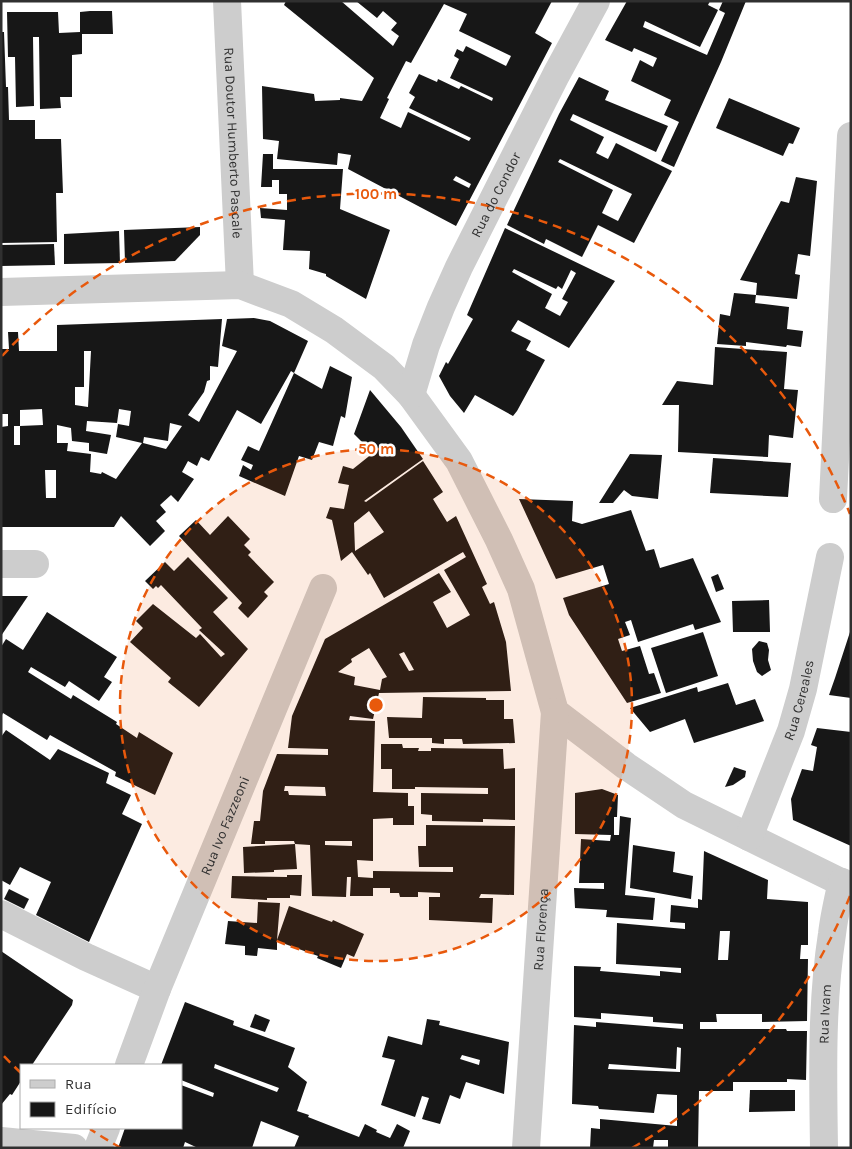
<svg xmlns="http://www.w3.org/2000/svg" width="852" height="1149" viewBox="0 0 852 1149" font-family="Karla,sans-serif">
<rect width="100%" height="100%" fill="#fff"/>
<g fill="#171717" fill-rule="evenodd">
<path d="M286 1H341L393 46 399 36 391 30 397 23 383 11 377 18 356 1H552L535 33 552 43 456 226 348 169 351 155 338 153 337 165 277 159 279 141 263 139 262 86 314 94 315 101 340 100V98L362 101 374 78 284 5ZM444 4 467 14 459 31 511 56 506 66 466 46 463 52 457 49 454 56 459 59 450 78 493 98 492 101 461 86 459 89 438 79 437 82 419 74 409 93 415 97 409 108 471 138 469 141 408 112 401 128 380 118 389 99 387 98 406 61 411 63ZM456 176 471 184 469 188 453 180Z"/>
<polygon points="627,1 710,1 708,5 718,10 700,47 645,21 643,27 707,55 725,13 719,10 723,1 746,1 721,62 674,167 661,161 679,122 664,115 671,100 631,81 640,60 653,67 657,58 634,48 632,52 605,40"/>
<polygon points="90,11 112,11 113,34 82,34 82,54 72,55 72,97 60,97 61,108 40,109 39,37 33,37 34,106 16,107 15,57 8,57 7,12 58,12 59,33 80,32 80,12"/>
<polygon points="1,32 4,32 6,87 8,87 9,120 35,120 35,139 61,139 63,193 56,193 57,242 1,243"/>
<path d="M579 77 609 91 605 100 668 126 656 152 573 114 570 120 604 137 596 153 608 159 616 143 672 171 634 243 598 225 582 257 546 239 544 244 507 225 559 114ZM560 159 632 194 618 221 602 213 613 190 558 162Z"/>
<polygon points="729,98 800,128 793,144 789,143 783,156 716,128"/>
<polygon points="263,154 273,154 273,169 343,169 340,209 390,230 366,299 326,276 326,274 309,269 310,251 283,250 285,220 261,218 260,208 287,210 287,194 279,194 279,180 272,180 272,187 261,187"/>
<polygon points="796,177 817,181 810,256 798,254 795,274 800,275 797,299 756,295 757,283 740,280 781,201 789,203"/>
<polygon points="200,227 200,235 175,261 125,263 124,230"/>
<path d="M505 228 615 281 569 348 518 320 511 331 531 341 526 350 545 360 517 411 513 416 475 395 464 413 450 396 439 376 446 362 448 364 473 319 467 315ZM514 269 556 289 558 286 562 289 571 270 576 273 562 299 568 302 560 316 545 308 552 294 512 272Z"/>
<polygon points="119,231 120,263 64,264 64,234"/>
<polygon points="54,244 55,265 1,266 1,245"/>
<polygon points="734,293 756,295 755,303 789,307 787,329 803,331 801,347 787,345 786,347 746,342 746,346 717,344 720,314 730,316"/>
<path d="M254 318 270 321 308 341 294 373 291 371 261 424 237 410 209 461 201 457 197 466 188 461 182 472 194 479 178 502 171 495 160 505 166 512 156 521 165 531 150 546 121 516 114 527H1V427L8 426V414H1V349H9L8 332H18L19 351H57V325L222 319 218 367 210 366V380L207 381 204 392 188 415 199 422 237 351 222 346 227 319ZM84 351H91L88 407 75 405V387H84ZM42 409 43 425 20 426V445H14V426H20V410ZM119 409 131 411 129 426 118 424 116 437 142 443 116 479 102 472 101 474 90 472 91 454 67 451 68 443H57V425L71 428 72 441 89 443V451L107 454 111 435 86 431 87 421 117 423ZM170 423 182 426 166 449 143 443 144 437 168 441ZM45 470H56V498H46Z"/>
<polygon points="715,347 787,352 784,389 798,390 793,438 769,435 768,457 678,452 679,405 662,405 677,381 713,385"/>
<polygon points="330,366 352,377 345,418 341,416 333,446 319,442 312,460 299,456 285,496 239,476 243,465 251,470 253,465 241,460 248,446 259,451 294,373 322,389"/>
<path d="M370 390 401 427 423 459 364 501 366 502 423 461 443 492 433 499 447 522 456 516 487 584 482 587 490 604 494 602 506 642 511 691 379 693 373 719 350 716 349 720 375 721 373 792 408 793V806H414V825H393V818L373 819V861L357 860 358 877 373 878V871L453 872V867H419L418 846H426V825L515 826 514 895 481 894 479 898H493L492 923 429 920V897H440V893L418 892V897H400L399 893H390V888H373V896H350L351 877H347L346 897 312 896 310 845 295 844 297 869 274 870V872L244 873 243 847 295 844 294 841H265V844H251L254 821H260L263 791 277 754 328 755V749L288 748 292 716 325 639 439 573 451 592 433 602 447 628 470 615 444 570 466 557 463 552 384 598 370 573 368 575 352 552 341 561 332 520 326 518 330 507 344 509 349 485 338 483 343 466 353 469 373 453 354 434ZM369 511 384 532 355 551 354 523ZM369 648 387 677 382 679 380 690 354 685 355 677 338 672 352 662 351 659ZM404 652 414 670 409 671 399 654ZM285 786 325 787 326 796 289 795 288 791H284ZM325 841H352V846L325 845Z"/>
<polygon points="630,454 662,455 658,499 632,496 624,490 613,503 599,503"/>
<polygon points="713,458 791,463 788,497 710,493"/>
<polygon points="519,499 573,501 572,521 582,524 631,510 646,551 654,549 660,568 693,558 721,622 695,630 693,624 638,642 631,620 625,622 630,635 618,639 622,651 640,646 649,674 654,673 661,693 627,703 569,615 563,598 609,584 603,565 556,579"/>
<polygon points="228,516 250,539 244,545 251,552 248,555 274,582 264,592 268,596 248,618 238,608 242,603 179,536 196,520 210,535"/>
<polygon points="188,557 228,598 213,612 248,649 199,707 168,682 171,678 130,642 143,628 136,621 153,604 196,638 200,634 221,657 225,654 199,630 202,628 161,585 158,588 156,586 153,589 145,581 165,562 174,571"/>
<polygon points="718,574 724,589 716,592 711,577"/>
<polygon points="1,596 28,596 1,636"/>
<polygon points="769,600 770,632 733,632 732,601"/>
<polygon points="47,612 117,657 104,677 112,682 99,701 69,681 65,687 31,667 28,672 71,699 73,695 117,722 116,724 137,738 139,732 173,753 155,795 115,776 116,772 50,735 47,740 3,713 1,717 1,647 6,639 23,650"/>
<polygon points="703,632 718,676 666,693 651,648"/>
<polygon points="850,632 851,698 829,695 835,678"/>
<polygon points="759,641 767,643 769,650 768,660 771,670 762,676 757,672 753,661 752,649"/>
<polygon points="728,683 736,705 755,699 764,721 694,743 685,719 650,732 630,708 697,687 698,692"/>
<polygon points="423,697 486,698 486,700 504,700 504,719 513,719 515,743 463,744 462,739 444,739 444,744 432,743 432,738 389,738 387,717 422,718"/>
<polygon points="817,728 851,732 851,846 793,820 791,799 802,769 813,771 817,747 811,745"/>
<polygon points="6,730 50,760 58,749 109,773 106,783 131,795 122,814 142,824 89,942 36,915 51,882 20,867 10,885 1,880 1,737"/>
<polygon points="381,744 402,744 403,748 419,748 418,751 431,751 431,748 503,749 504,769 515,768 515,820 483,819 483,822 432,821 432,815 421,814 421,793 488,794 488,788 415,787 415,789 392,789 392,769 381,769"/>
<polygon points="734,767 746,771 745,777 733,785 725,787"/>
<polygon points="602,789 618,795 617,817 614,817 614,835 619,835 620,816 631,818 625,895 655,898 653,920 606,917 607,910 575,908 574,888 604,889 604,883 579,883 581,839 610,841 611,835 575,834 575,793"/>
<polygon points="633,845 675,852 673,872 693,876 691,899 630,888"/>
<path d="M704 851 768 880 767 899 808 902V945H801L800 959H808L807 1021 762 1022V1014H716L717 1022H700V1029H786L787 1031H807L806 1080 787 1079V1082H733V1091H699L698 1148H668V1140H654L653 1148H590L591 1128 600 1129V1119L677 1126V1095L657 1094 654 1113 599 1109 598 1106 572 1104 574 1025 596 1027V1022L683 1029V1024L653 1022V1017L601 1013V1019L574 1017V966L601 967 600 971 660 976V971L681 973V968L616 964 617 923 685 929V923L670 922 671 905 698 908V899L702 900ZM720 931H730L728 960H718ZM677 1047 681 1048 680 1072 608 1069 609 1064 676 1069Z"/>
<polygon points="287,875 302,875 301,896 290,895 290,898 267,898 267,900 231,898 232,876 287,877"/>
<polygon points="9,889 29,899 24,909 4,899"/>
<polygon points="258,902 280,903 277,940 289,906 332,922 333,920 364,934 354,957 347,954 341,968 317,958 318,956 277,941 277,950 258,948 257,956 245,955 245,946 225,944 228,921 257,923"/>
<polygon points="1,951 73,1000 72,1005 32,1065 21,1065 21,1081 12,1095 10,1094 1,1105"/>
<path d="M185 1002 234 1021 233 1025 295 1048 288 1067 307 1082 297 1111 309 1115 308 1117 359 1137 365 1124 377 1130 376 1132 390 1138 397 1124 410 1131 403 1148H294L299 1136 261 1121 252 1148H198L185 1142 183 1148H118L125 1128H181V1085L213 1097 214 1093 181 1080V1065H161ZM215 1064 279 1088 277 1092 214 1068Z"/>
<polygon points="255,1014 270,1020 265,1032 250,1027"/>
<path d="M427 1019 440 1021 439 1025 509 1042 504 1094 466 1082 460 1099 450 1095 440 1124 422 1119 429 1098 422 1096 415 1117 381 1105 395 1060 382 1057 388 1036 422 1045ZM462 1055 480 1060 479 1065 460 1059Z"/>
<polygon points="750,1090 795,1090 795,1111 749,1112"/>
</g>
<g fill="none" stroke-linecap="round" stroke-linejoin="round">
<g stroke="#cdcdcd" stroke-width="28">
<path id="s1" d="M227 1 240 285"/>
<polyline points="1,292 240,285 291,304 334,330 384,367 411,395 459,461 499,540 521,589 555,712 626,766 684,805 851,887"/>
<path id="s2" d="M411 395 426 345 441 307 459 267 556 75 596 1"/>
<polyline points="833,499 851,136"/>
<polyline points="1,564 35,564"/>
<path id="s3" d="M749 837 791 731 803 689 830 557"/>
<polyline points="1,914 86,957 157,989"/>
<path id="s4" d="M129 1065 157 989 323 588"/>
<polyline points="1,1141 74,1148"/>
<polyline points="98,1148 106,1128"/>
<path id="s5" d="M526 1148 555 712"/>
<path id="s6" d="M824 1148C823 1077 821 1005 832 934 834 917 838 899 842 882"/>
</g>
</g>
<circle cx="376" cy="705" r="256" fill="#e8590c" fill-opacity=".12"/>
<g fill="none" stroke="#e8590c" stroke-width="2.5" stroke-dasharray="9 6">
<circle cx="376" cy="705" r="256"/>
<path d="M850 896A511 511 0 0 1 632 1148M121 1148A511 511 0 0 1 90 1129M21 1073A511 511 0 0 1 2 1054M2 356A511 511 0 0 1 850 514"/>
</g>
<g text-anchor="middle" stroke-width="5" stroke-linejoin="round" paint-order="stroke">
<g font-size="14" fill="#303030" stroke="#fff">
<text dy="5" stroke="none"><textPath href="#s1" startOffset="142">Rua Doutor Humberto Pascale</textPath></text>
<text dy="5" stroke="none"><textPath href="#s2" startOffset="218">Rua do Condor</textPath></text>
<text dy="5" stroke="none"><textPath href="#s3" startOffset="146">Rua Cereales</textPath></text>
<text dy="5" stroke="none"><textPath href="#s4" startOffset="258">Rua Ivo Fazzeoni</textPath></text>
<text dy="5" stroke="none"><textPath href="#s5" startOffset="219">Rua Florença</textPath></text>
<text dy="5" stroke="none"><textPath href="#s6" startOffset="134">Rua Ivam</textPath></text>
</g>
</g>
<circle cx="376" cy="705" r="8" fill="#e8590c" stroke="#fff" stroke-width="2.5"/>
<g font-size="15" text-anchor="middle" font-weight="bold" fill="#e8590c" stroke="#fff" stroke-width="5" stroke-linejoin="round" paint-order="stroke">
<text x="376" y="199">100 m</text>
<text x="376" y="454">50 m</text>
</g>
<rect width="852" height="1149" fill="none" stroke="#303030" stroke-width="5"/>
<rect x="20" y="1064" width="162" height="65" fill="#ffffff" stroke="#acacac"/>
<rect x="30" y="1080" width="25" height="8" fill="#cdcdcd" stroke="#acacac"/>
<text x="65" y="1089" font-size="15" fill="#303030">Rua</text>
<rect x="30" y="1102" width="25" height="15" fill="#171717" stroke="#acacac"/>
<text x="65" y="1114" font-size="15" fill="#303030">Edifício</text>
</svg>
